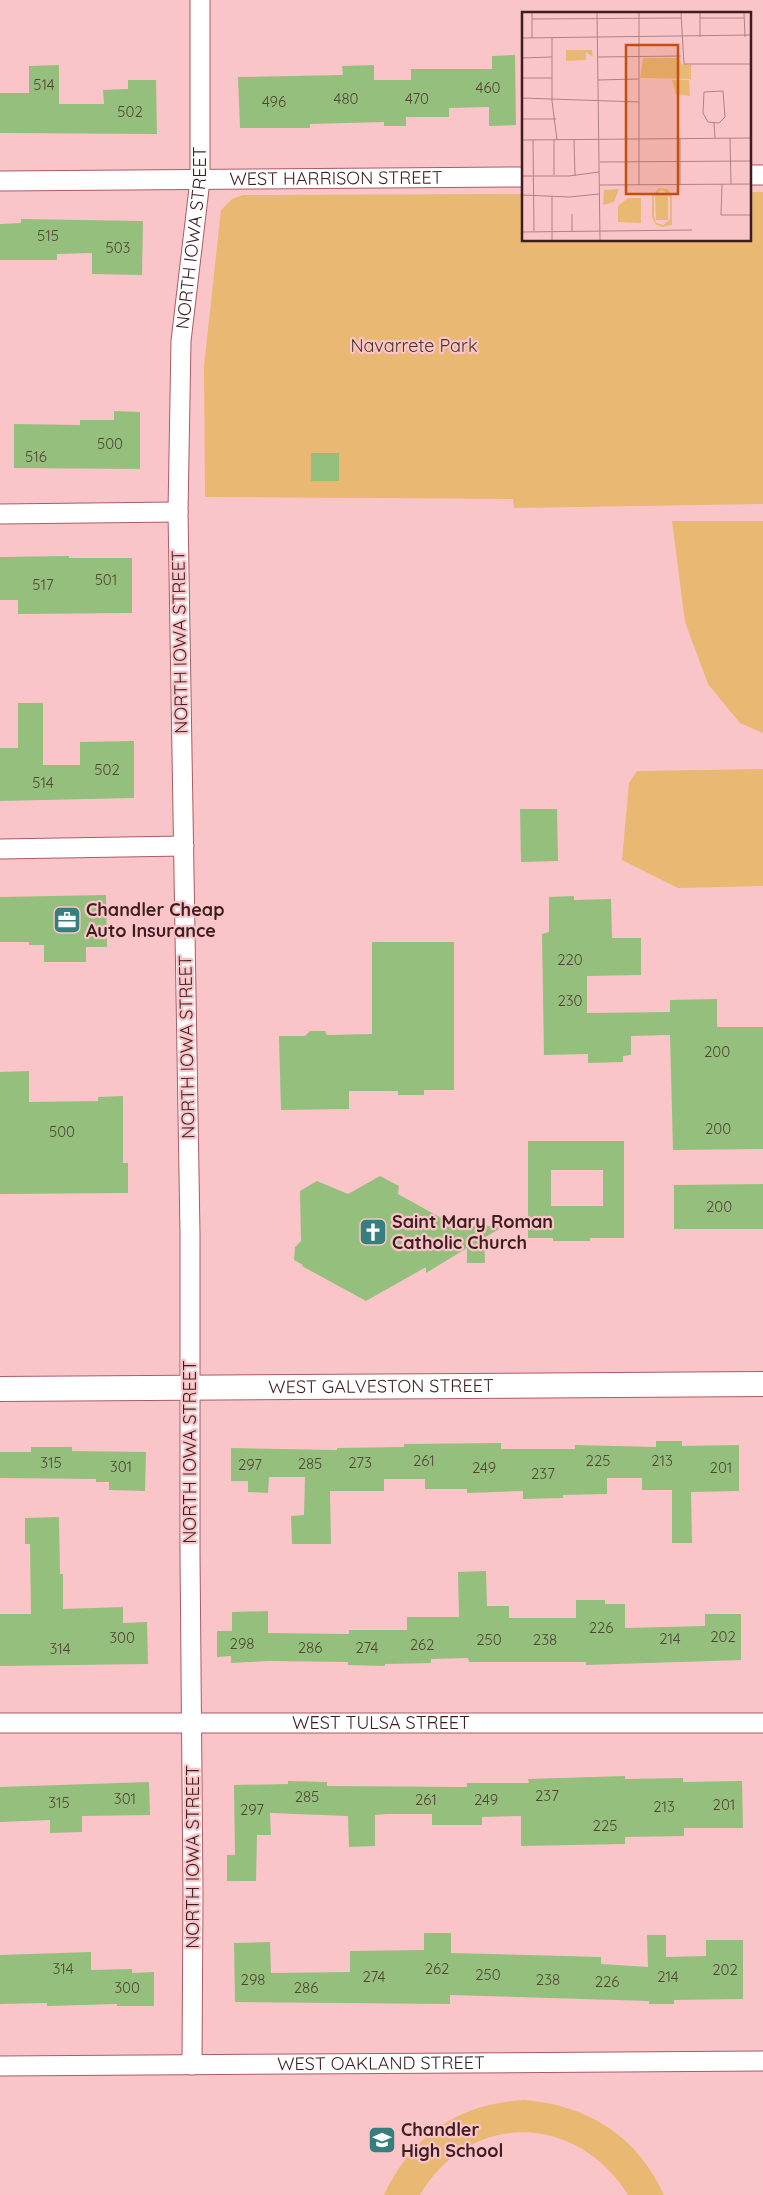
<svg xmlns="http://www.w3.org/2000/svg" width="763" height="2195" viewBox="0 0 763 2195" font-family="Quicksand,sans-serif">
<rect width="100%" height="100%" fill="#fac5c8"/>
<g fill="#e9b873">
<polygon points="749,192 763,192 763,504 514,508 513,499 205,497 204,366 221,210 232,199 243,195 523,194 523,240 749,240"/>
<polygon points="672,521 763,521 763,733 740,723 708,684 685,622"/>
<polygon points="763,769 763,886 678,888 622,860 629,783 637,771"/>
<path d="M524 2100C588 2105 637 2136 664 2195H628C577 2113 470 2110 420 2195H384C412 2135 458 2104 524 2100Z"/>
</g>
<g fill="#95bf7d" fill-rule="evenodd">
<polygon points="515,55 516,125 489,126 489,107 449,108 449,117 406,117 406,126 384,126 384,122 310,124 310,128 240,128 238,77 343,75 342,66 374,65 374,80 411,80 411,69 492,69 492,56"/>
<polygon points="59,65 59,104 104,104 103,90 128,89 128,80 156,80 157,134 0,133 0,93 29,93 29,66"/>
<polygon points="21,219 143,221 142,275 92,274 92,253 57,254 57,260 0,260 0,224 21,223"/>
<polygon points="114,411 140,412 140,469 14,468 14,424 80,425 80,420 114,420"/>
<rect x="311" y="453" width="28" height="28"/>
<polygon points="69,556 69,558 132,558 132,613 18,614 18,600 0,600 0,557"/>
<polygon points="18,703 43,703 43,765 80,765 80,742 134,741 134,798 0,801 0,748 18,748"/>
<polygon points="520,809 557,809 558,861 521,862"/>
<polygon points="106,895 107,947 86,947 86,962 44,962 44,945 29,945 29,942 0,942 0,897"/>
<polygon points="574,896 574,900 611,899 612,938 641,938 641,975 587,976 587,1013 670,1012 670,1000 717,999 717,1027 763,1027 763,1149 673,1150 670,1035 631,1036 631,1055 623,1056 623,1062 588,1063 588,1054 544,1055 542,934 549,932 549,897"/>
<polygon points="372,942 454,942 454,1090 424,1090 424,1095 398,1095 398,1091 349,1091 349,1109 281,1110 279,1036 305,1036 310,1031 325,1031 327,1035 372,1034"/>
<polygon points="29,1071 29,1102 98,1101 98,1097 123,1096 123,1163 128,1163 128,1193 0,1194 0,1072"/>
<path d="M528 1141H624V1238H590V1241H553V1238H528ZM551 1170H603V1206H551Z"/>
<polygon points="380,1176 399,1186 398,1194 443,1219 446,1226 504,1226 484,1238 485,1263 467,1263 467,1248 426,1273 426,1267 366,1301 302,1266 303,1265 294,1260 295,1247 301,1241 300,1191 317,1181 348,1194"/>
<polygon points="763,1184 763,1229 674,1229 674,1185"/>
<polygon points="656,1441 682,1441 682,1446 739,1445 739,1491 691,1492 692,1543 672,1543 672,1490 642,1490 642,1478 607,1478 607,1494 563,1495 563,1498 523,1499 523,1491 467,1493 467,1489 425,1489 425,1479 384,1479 384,1491 330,1491 331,1544 292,1544 291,1516 304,1515 305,1477 269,1477 268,1493 248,1492 248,1481 231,1481 231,1448 337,1450 337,1448 404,1447 404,1444 501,1443 501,1449 575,1449 575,1445 656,1447"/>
<polygon points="31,1447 72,1447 72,1451 146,1452 145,1491 109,1490 109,1482 96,1482 96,1479 0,1478 0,1452 31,1452"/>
<polygon points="59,1517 60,1574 63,1574 63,1609 123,1607 123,1623 147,1622 148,1664 0,1666 0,1614 31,1614 30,1544 25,1544 25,1518"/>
<polygon points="486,1571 487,1606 509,1606 509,1618 576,1618 576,1600 605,1600 605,1604 625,1604 625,1628 705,1626 705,1614 741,1614 741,1660 586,1665 586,1662 469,1662 468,1658 431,1659 431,1663 385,1664 385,1666 348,1665 348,1662 268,1661 231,1663 231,1656 217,1657 217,1631 232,1631 232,1612 268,1611 268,1633 349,1634 349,1630 407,1630 407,1617 459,1617 458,1572"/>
<polygon points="625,1776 625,1779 683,1778 683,1782 742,1781 743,1828 684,1828 684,1836 625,1837 625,1844 521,1846 521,1816 482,1817 482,1825 432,1825 432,1814 387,1814 375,1815 375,1846 349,1847 348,1816 270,1813 271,1835 257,1835 256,1881 227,1881 227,1855 235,1855 234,1785 288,1784 288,1781 327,1782 327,1786 467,1787 467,1783 529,1783 528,1779"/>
<polygon points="149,1782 150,1815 82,1816 82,1832 50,1833 50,1820 0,1822 0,1787"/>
<polygon points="424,1933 451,1933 451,1953 601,1957 601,1964 648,1967 647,1935 666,1935 666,1957 706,1956 706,1940 743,1940 743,1999 674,2000 674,2004 649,2004 649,2001 450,1995 450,2004 235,2002 234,1943 270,1942 271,1973 350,1972 350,1951 424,1950"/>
<polygon points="91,1952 91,1970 132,1969 132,1973 154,1972 154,2006 117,2006 117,2004 47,2006 47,2003 0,2004 0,1955"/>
</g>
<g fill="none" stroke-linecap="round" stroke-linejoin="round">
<g stroke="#aa5c64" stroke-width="21">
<g id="minor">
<polyline points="749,175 763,175"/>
<path id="s1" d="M0 181 523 177"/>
<polyline points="0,514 178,512"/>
<polyline points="0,849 184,846"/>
<path id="s2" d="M0 1723H763"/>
<path id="s3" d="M192 2065 193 1893 190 1553V1234L178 512 181 341 200 180V0"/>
<path id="s4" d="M0 2066 763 2061"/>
</g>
</g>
<g stroke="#aa5c64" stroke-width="26">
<g id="tertiary">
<path id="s5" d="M0 1389 763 1384"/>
</g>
</g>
<use href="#minor" stroke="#fff" stroke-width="19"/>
<use href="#tertiary" stroke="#fff" stroke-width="24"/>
</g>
<defs>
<g id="office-square" transform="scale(1.4375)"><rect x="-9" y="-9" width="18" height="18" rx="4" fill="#367f7e" stroke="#fac5c8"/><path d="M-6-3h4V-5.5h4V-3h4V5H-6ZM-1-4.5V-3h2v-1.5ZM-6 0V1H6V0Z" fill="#fff"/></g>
<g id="church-square" transform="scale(1.4375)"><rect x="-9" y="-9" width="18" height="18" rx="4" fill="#367f7e" stroke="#fac5c8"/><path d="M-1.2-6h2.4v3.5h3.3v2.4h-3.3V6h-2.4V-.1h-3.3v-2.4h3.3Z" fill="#fff"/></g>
<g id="school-square" transform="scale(1.4375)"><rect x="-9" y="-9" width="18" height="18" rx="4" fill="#367f7e" stroke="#fac5c8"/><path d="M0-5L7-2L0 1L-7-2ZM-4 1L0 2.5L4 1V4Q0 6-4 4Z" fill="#fff"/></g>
</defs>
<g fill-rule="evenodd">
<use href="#office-square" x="67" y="920"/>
<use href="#church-square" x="373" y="1232"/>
<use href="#school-square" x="382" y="2140"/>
</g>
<g text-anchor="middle" stroke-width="4.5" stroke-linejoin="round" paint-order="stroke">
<g font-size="15" fill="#534637">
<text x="44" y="90">514</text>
<text x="488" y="93">460</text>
<text x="346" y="104">480</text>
<text x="417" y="104">470</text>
<text x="274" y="107">496</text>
<text x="130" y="117">502</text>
<text x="48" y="241">515</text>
<text x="118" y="253">503</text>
<text x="110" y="449">500</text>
<text x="36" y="462">516</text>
<text x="106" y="585">501</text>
<text x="43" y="590">517</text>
<text x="107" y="775">502</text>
<text x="43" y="788">514</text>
<text x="570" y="965">220</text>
<text x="570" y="1006">230</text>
<text x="717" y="1057">200</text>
<text x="718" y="1134">200</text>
<text x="62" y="1137">500</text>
<text x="719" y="1212">200</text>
<text x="424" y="1466">261</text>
<text x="598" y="1466">225</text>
<text x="662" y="1466">213</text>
<text x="51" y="1468">315</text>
<text x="360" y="1468">273</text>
<text x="310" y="1469">285</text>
<text x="250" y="1470">297</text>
<text x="121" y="1472">301</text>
<text x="484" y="1473">249</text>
<text x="721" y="1473">201</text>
<text x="543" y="1479">237</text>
<text x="601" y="1633">226</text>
<text x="723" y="1642">202</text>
<text x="122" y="1643">300</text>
<text x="670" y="1644">214</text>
<text x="489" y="1645">250</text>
<text x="545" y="1645">238</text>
<text x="242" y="1649">298</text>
<text x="422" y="1650">262</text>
<text x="310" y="1653">286</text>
<text x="367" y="1653">274</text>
<text x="60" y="1654">314</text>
<text x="547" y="1801">237</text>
<text x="307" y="1802">285</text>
<text x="125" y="1804">301</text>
<text x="426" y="1805">261</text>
<text x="486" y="1805">249</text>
<text x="59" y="1808">315</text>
<text x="724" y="1810">201</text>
<text x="664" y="1812">213</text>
<text x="252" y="1815">297</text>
<text x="605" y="1831">225</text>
<text x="63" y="1974">314</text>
<text x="437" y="1974">262</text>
<text x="725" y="1975">202</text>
<text x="488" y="1980">250</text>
<text x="374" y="1982">274</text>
<text x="668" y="1982">214</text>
<text x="253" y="1985">298</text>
<text x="548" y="1985">238</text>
<text x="607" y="1987">226</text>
<text x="127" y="1993">300</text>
<text x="306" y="1993">286</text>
</g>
<g font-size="18" fill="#3d1d20" stroke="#fac5c8">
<text dy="6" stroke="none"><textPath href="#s1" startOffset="336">WEST HARRISON STREET</textPath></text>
<text dy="6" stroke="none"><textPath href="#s3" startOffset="1828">NORTH IOWA STREET</textPath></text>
<text transform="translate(180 642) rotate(-91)" y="6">NORTH IOWA STREET</text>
<text transform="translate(187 1047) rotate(-91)" y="6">NORTH IOWA STREET</text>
<text dy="6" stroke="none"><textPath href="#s5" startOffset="381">WEST GALVESTON STREET</textPath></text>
<text transform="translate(190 1452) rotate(-90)" y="6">NORTH IOWA STREET</text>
<text dy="6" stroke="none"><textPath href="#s2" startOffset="381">WEST TULSA STREET</textPath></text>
<text transform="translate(193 1857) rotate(-90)" y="6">NORTH IOWA STREET</text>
<text dy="6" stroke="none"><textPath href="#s4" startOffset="381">WEST OAKLAND STREET</textPath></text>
</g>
<g font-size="18" fill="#463722" stroke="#fac5c8">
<text x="414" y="352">Navarrete Park</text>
</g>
<g font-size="18" font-weight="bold" fill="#3d1d20" stroke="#fac5c8" text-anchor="start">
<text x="86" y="916">Chandler Cheap<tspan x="86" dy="21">Auto Insurance</tspan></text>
<text x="392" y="1228">Saint Mary Roman<tspan x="392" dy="21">Catholic Church</tspan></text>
<text x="401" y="2136">Chandler<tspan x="401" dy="21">High School</tspan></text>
</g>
</g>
<g transform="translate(522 12)">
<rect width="229" height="229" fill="#fac5c8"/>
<path d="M44 38H70L71 45 64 40V48L44 49ZM121 46H157L160 52 169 53V67L118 66ZM150 68H167L168 84 154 82ZM137 176 146 177 150 184V213L141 215 134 213 130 205V183ZM140 177 148 186V207L141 213 134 211 132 204V184ZM97 177 92 190 81 193 82 178ZM133 183H146V208H134ZM106 186H119V211L96 210V194Z" fill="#e9b873" fill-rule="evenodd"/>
<path fill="none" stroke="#ae8285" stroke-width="1" d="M10 0V26M75 0 78 228M159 0 162 52H229M178 0V25M222 0 223 25M178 6H222M10 7 159 6M0 26 229 23M30 26V89L35 128M76 45 159 44M0 46 30 45M0 66H30M76 68 116 67M201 79 203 105 197 111 186 110 181 101 182 80ZM0 86 117 90M0 107H34M192 111 193 126M208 126 209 172M158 127V173M0 128 229 126M11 128 12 219M32 128V163M52 128 53 164M78 150 229 149M0 164H47L77 160M200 172 199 203H229M78 173 229 172M117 173V0M0 183 48 185 77 182M50 202V219M0 220 170 218M30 228V184"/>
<path fill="#c64d10" fill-opacity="0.15" stroke="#c64d10" stroke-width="2.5" d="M104 33H156V182H104Z"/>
<rect width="229" height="229" fill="none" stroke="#3d1d20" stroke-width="2.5"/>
</g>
</svg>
